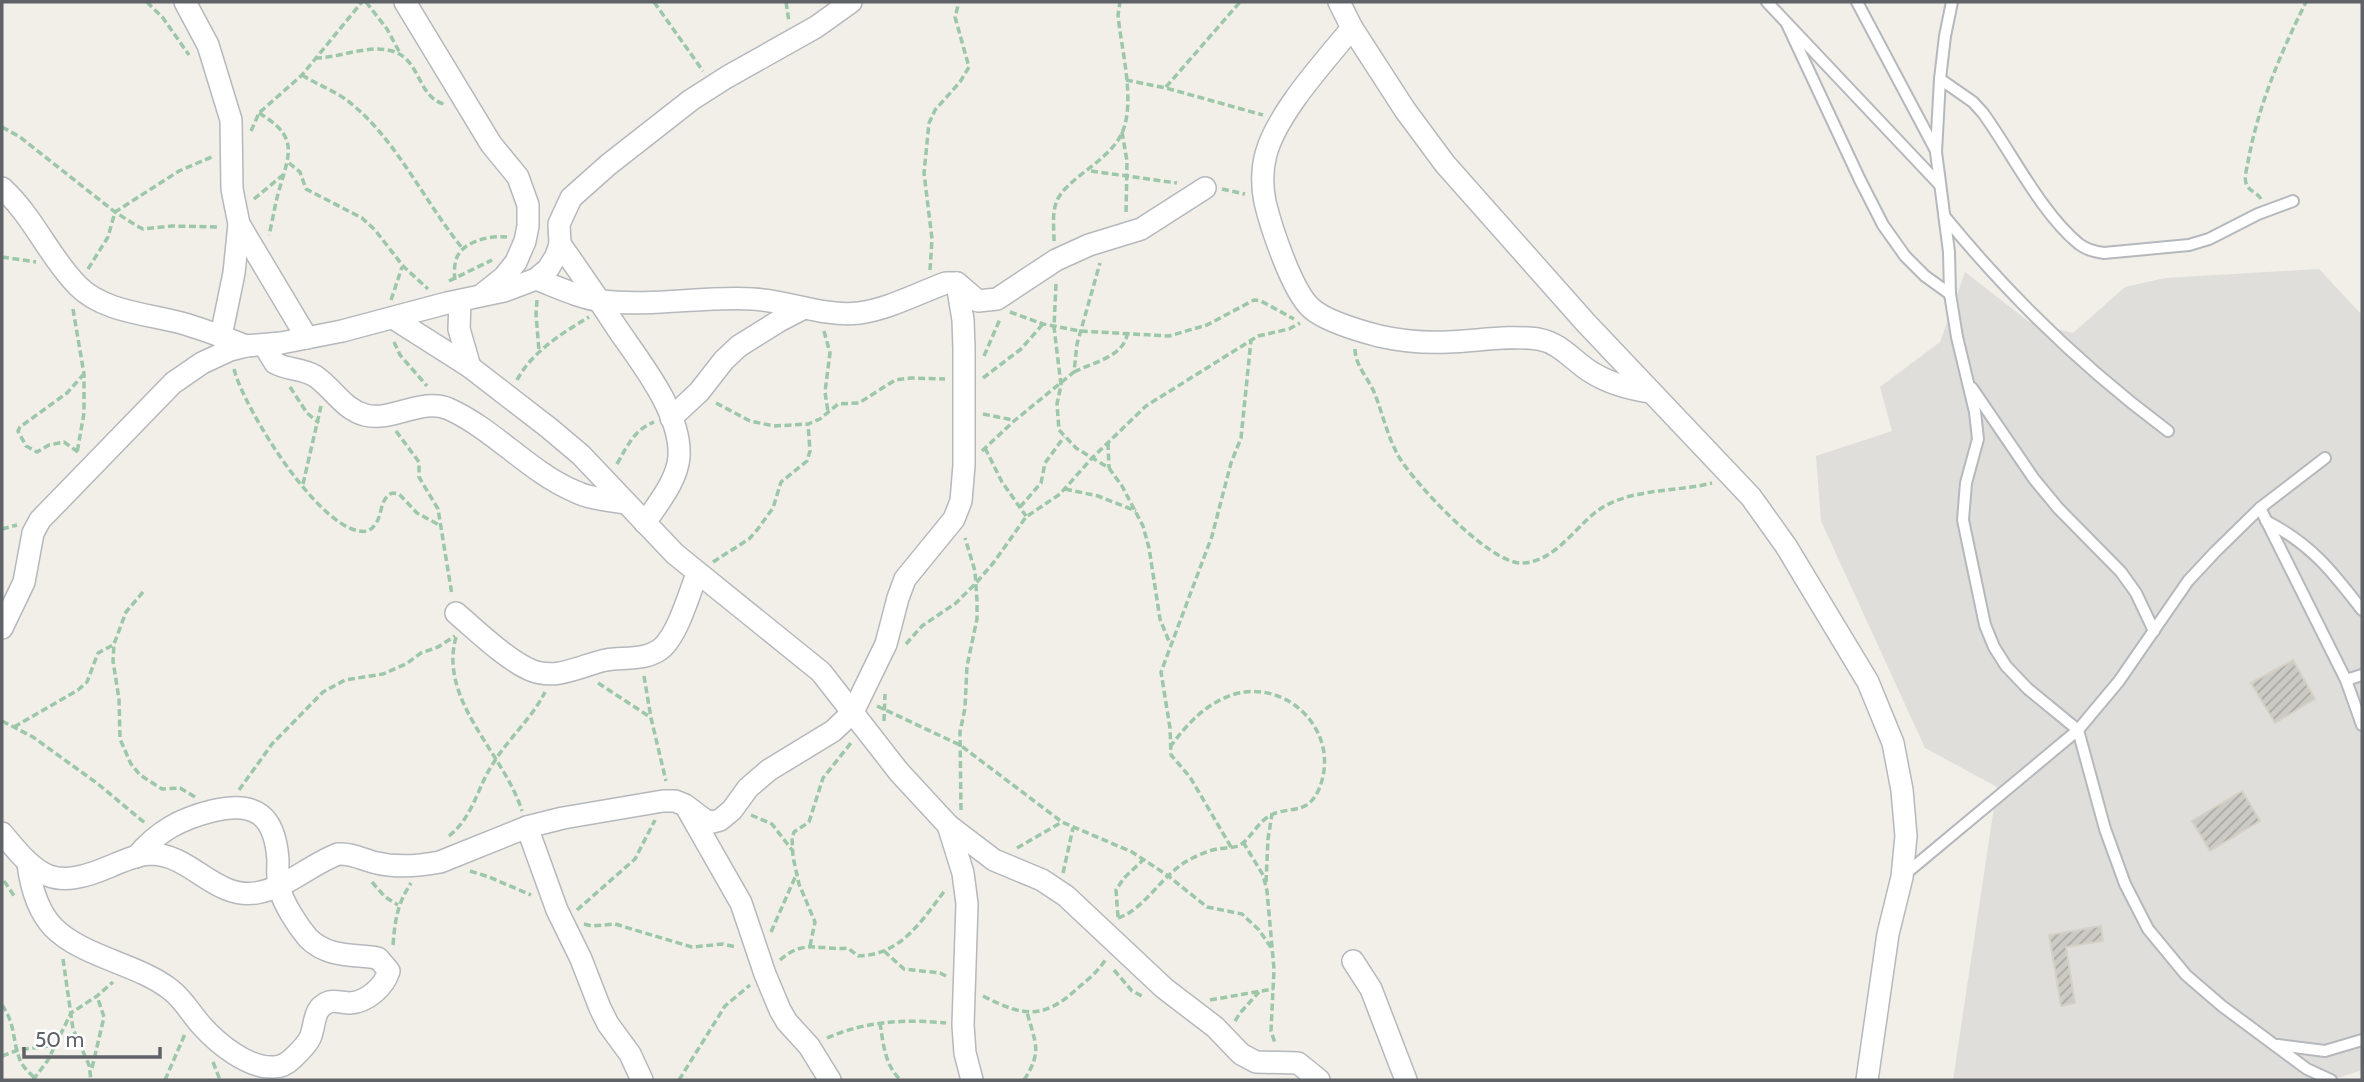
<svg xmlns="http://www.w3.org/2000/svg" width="2364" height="1082" viewBox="0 0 2364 1082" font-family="Cabin,sans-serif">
<defs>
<pattern id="building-hatch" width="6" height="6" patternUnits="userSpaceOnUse" patternTransform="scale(1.75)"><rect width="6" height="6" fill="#cccac5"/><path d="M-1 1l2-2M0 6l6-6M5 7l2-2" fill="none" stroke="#a9a8a4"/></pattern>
</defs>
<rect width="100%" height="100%" fill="#f1efe8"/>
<polygon fill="#e0deda" points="2319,269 2362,315 2362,1070 2332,1080 1953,1080 1997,787 1925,748 1821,521 1816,456 1892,431 1880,387 1940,342 1965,272 2028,321 2073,333 2125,287 2165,278"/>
<g fill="url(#building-hatch)" stroke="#d6d1c6" stroke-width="2">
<polygon points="2293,660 2315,699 2275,723 2251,683"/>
<polygon points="2242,791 2260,821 2210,851 2192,821"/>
<polygon points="2101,926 2103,941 2066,947 2075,1003 2061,1006 2049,935"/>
</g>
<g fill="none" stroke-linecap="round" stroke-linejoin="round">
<g stroke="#b5b8bc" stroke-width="14">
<g id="lane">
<polyline points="1767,2 1939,184"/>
<polyline points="1857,2 1935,149"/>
<polyline points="1952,2 1945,36 1940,79 1936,152 1949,252 1950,294 1957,337 1975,412 1978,439 1966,483 1963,520 1985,625 1994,647 2006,666 2028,689 2078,730 2105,829 2125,884 2148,929 2186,975 2222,1006 2307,1069 2331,1080"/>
<polyline points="1787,24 1860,180 1883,225 1905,256 1925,276 1950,294"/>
<path d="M1940 79 1973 102 1983 113C2012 153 2041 213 2079 244 2087 250 2095 252 2104 253L2189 245 2209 239 2258 214 2293 201"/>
<path d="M1945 217C2011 298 2085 369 2168 431"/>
<polyline points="1972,388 2034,479 2058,508 2121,572 2136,593 2154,631"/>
<polyline points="2260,508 2346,680 2362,725"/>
<path d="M2266 521C2311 544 2332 571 2362 610"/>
<polyline points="2346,680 2362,675"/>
<polyline points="1904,875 2078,730 2119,681 2188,581 2215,552 2260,508 2325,458"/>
<polyline points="2278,1045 2325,1051 2362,1040"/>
</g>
</g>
<g stroke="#b5b8bc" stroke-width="24">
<g id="street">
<polyline points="185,2 208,45 231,120 232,189 239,224 307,338"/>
<polyline points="405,2 491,144 518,177 528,205 528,226 525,241 516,262 504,277 484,293"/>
<polyline points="1339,2 1352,28 1405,110 1445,164 1586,323 1751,497 1786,546 1868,682 1893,743 1902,790 1906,836 1902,877 1888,934 1867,1080"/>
<path d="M1352 28C1325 61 1277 113 1266 154 1262 169 1262 187 1265 202 1271 227 1292 291 1311 308 1325 321 1360 331 1379 336 1401 341 1426 343 1448 342 1477 341 1509 335 1538 339 1561 343 1573 361 1591 372 1610 384 1629 389 1651 392"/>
<path d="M2 188C34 217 49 257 78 286 105 313 151 314 185 324 205 330 226 338 246 346"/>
<path d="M560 244C580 272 599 300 617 328 640 362 682 413 679 457 677 481 658 503 645 523"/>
<path d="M536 279C557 287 580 298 602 301 652 307 703 296 753 299 789 301 823 317 859 313 889 309 918 293 946 283H957L978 301 997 299 1056 260 1089 245 1141 229 1205 188"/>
<polyline points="460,301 459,329 470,367"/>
<polyline points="393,318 470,367 549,428 581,455 675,554 821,672 899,772 948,825 994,860 1042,880 1066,896 1164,988 1215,1027 1241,1054 1256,1062 1298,1063 1319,1080"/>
<polyline points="221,336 234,273 239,224"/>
<path d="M264 345 275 363C287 370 302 368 315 376 333 388 343 409 365 415 393 422 422 397 449 409 495 430 528 471 574 491 590 499 608 500 626 503"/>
<polyline points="671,418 699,392 724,360 739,346 779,321 804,308"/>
<path d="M456 613C476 630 509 662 533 671 558 680 582 665 606 660 624 657 648 661 663 647 679 631 689 594 697 574"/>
<polyline points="2,628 24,582 33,533 40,520 173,383 202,363 230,350 246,346 281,343 342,331 447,303 504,291 536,279 548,269 556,256 560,244 559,224 571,198 608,165 691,100 727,77 816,27 851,2"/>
<polyline points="688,810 741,903 765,974 780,1010 787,1022 809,1046 830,1080"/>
<polyline points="948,825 963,873 967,904 963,1025 965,1053 972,1080"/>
<polyline points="527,827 557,910 581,959 600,1008 608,1024 630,1054 642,1080"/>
<path d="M2 833C39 878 53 891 111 866 123 861 138 854 152 854 191 855 215 899 256 893 287 888 309 865 338 854 353 853 363 860 377 863 398 868 419 866 440 862L527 827 563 818 663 801H675L685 805 705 820 712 822 720 820 732 810 748 788 769 770 833 731 853 712 886 644 898 598 905 579 954 519 961 501 964 465V348L963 320 957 283"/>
<path d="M28 864C31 887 37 910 53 927 82 957 139 964 171 990 184 1000 191 1014 202 1026 218 1044 249 1069 274 1067 281 1067 288 1063 293 1058 299 1052 306 1046 310 1038 316 1025 312 1008 329 1002 335 1000 343 1003 350 1003 367 1002 384 987 389 971L378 958C353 954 328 958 308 938 297 925 283 903 279 887 277 879 278 869 278 860 275 816 256 800 212 811 180 819 158 831 136 857"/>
<polyline points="1353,961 1371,989 1406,1080"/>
</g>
</g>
<g stroke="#9cc7a9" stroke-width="3.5" stroke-dasharray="7 3.5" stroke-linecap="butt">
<polyline points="147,2 163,18 189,55"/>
<polyline points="366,2 387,29 401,55"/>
<polyline points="654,2 703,71"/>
<polyline points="786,2 789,22"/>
<path d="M315 58C340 58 368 44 392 51 421 59 417 97 444 104"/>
<path d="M302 75C319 86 339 92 354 106 398 143 426 204 463 249"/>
<polyline points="1126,80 1166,88 1263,115"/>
<polyline points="1166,87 1240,2"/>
<path d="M259 113C297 136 291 150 280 187 275 203 273 219 269 235"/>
<polyline points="2,127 20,137 115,212 137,226 143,229 172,226 220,227"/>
<polyline points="251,131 259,113 302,75 362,2"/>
<polyline points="1122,132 1127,161 1126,215"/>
<polyline points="289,163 300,172 306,189 362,218 375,230 403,266 428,289"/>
<polyline points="1091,171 1177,183"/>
<polyline points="1222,189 1245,194"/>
<polyline points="254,199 283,175"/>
<path d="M2261 199C2257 192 2248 191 2246 183 2244 177 2247 168 2248 162 2258 106 2281 52 2306 2"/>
<path d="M1054 241C1054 229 1052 215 1056 203 1065 178 1108 163 1122 133 1136 101 1121 49 1118 15L1120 2"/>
<polyline points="2,257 36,262"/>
<polyline points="88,269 108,237 115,212 179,171 214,156"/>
<polyline points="930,270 932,239 924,173 929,123 935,110 960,82 969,67 955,17 959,2"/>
<path d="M455 280C454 273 454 264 457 257 464 241 491 235 507 237"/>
<polyline points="449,281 492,260"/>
<polyline points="1056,284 1054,327 1061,385 1057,404 1059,430 1076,448 1109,468 1122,486 1143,526 1149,548 1160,619 1170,644"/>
<polyline points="391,300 402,267"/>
<polyline points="537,300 536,314 539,351"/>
<polyline points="73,309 84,374 84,413 77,453"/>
<polyline points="1010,312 1043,324 1080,331 1169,336 1207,325 1254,300 1261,301 1294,319"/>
<polyline points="824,331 830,353 825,392 828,412"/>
<polyline points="394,342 400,355 427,386"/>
<path d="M1355 349C1355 365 1368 378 1374 392 1383 414 1387 436 1399 457 1415 484 1489 563 1521 563 1556 563 1577 523 1603 507 1636 488 1677 492 1712 483"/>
<polyline points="984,356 1000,319"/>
<path d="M234 369C243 407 324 540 368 531 386 520 376 501 392 493L399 494 417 513 441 526"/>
<path d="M1074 372C1091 363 1123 357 1127 335"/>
<polyline points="983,378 1021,349 1043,324"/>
<path d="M517 380C532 352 562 333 589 317"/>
<polyline points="290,387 307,413 319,423"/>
<polyline points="716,403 750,421 774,426 808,424 820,419 838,404 859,403 895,380 911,378 945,379"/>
<polyline points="983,414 1013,420"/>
<polyline points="396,431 419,462 419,477 438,509 452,595"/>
<polyline points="1108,443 1109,468"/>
<polyline points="985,448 1002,482 1026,516"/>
<polyline points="982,451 1014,421 1074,372 1077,344 1100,263"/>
<polyline points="78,452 64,442 49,445 37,452 26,446 18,431 20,427 67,393 83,375"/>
<path d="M617 464C628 445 634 430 654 422"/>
<polyline points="303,484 321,406"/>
<polyline points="1065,489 1098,496 1136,511"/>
<polyline points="1020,507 1041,483 1045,463 1064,437"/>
<polyline points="2,529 17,525"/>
<polyline points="713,562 749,539 757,530 773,508 781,482 807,461 810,451 808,424"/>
<polyline points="143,592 126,612 114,644 113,661 119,699 120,739 131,764 140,775 162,789 180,788 195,797"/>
<path d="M456 637C438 701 504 753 522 811"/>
<polyline points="906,644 922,626 956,603 977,582 994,562 1026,517 1060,494 1092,458 1146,406 1258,336 1289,329 1300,323"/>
<polyline points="644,676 651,718 666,781"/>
<polyline points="598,683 650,717"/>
<polyline points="877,706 960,745 1062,822 1132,852 1167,875 1207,907 1242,914 1259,930 1272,949"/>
<polyline points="2,721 33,737 98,784 145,823"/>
<polyline points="884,721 885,694"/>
<polyline points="14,727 78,690 87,682 98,653 113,645"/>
<polyline points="239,790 272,744 323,692 345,680 383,674 406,664 421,653 438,647 455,636"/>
<polyline points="961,810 960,732 965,708 967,666 977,619 977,601 975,571 965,538"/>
<polyline points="751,815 772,824 792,850"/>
<path d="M449 836C474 816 477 787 494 762 509 738 532 718 545 692"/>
<polyline points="1243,842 1263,875 1267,891 1274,969 1271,1031 1275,1043"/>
<polyline points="1231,847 1190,777 1171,755 1170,728 1161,672 1212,536 1231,463 1241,438 1251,340"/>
<polyline points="1017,848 1062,822"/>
<polyline points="470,871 489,877 531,895"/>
<polyline points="1063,873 1073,828"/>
<polyline points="4,881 15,897"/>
<polyline points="372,882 385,897 398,905"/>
<polyline points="1266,882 1268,839 1272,814"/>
<polyline points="577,910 635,859 655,820"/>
<polyline points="1118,917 1116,890 1124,878 1143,860"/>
<path d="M1118 918C1145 909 1161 876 1187 861 1196 856 1207 851 1217 849 1223 848 1231 848 1238 846 1250 841 1257 821 1273 814 1284 809 1299 811 1308 804 1317 797 1321 786 1323 776 1334 726 1285 680 1235 694 1206 703 1188 723 1170 747"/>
<polyline points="584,924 592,926 615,924 692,947 723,944 736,947"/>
<polyline points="771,932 797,873"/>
<path d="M393 945C395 921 397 904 411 883"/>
<polyline points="810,946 815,922 799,884 793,857 792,838 794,832 809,822 823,778 851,743"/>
<polyline points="884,951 904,969 940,973 946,976"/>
<polyline points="63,959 73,1029 89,1065 91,1080"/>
<path d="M780 960C805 938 819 951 848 948L858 956C902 955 922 920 946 889"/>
<polyline points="1114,970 1132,991 1144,997"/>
<path d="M983 996C1024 1017 1044 1020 1079 987 1089 979 1099 970 1106 959"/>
<polyline points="1210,1000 1273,989"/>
<path d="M2 1005C16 1025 12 1040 20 1060 23 1067 29 1073 35 1078"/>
<polyline points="1235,1021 1240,1013 1259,992"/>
<path d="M880 1023C883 1042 885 1067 901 1080"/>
<path d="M827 1038C865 1021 906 1019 946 1023"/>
<polyline points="2,1056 18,1050 56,1045"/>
<polyline points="213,1062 220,1080"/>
<polyline points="92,1068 104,1017 97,996"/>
<polyline points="33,1080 48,1060 71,1013 97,996 113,982"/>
<polyline points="165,1080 185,1034"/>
<polyline points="679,1080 725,1006 750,985"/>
<path d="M1024 1080C1043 1051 1035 1043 1027 1012"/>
</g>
<use href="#lane" stroke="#fff" stroke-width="10"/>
<use href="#street" stroke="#fff" stroke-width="21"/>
</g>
<rect width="2364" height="1082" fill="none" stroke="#5f6368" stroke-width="7"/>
<path d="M24 1047v10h136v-10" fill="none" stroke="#5f6368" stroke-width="3.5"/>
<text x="35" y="1047" font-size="21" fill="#5f6368" stroke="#ffffff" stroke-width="5" paint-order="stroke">50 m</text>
</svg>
